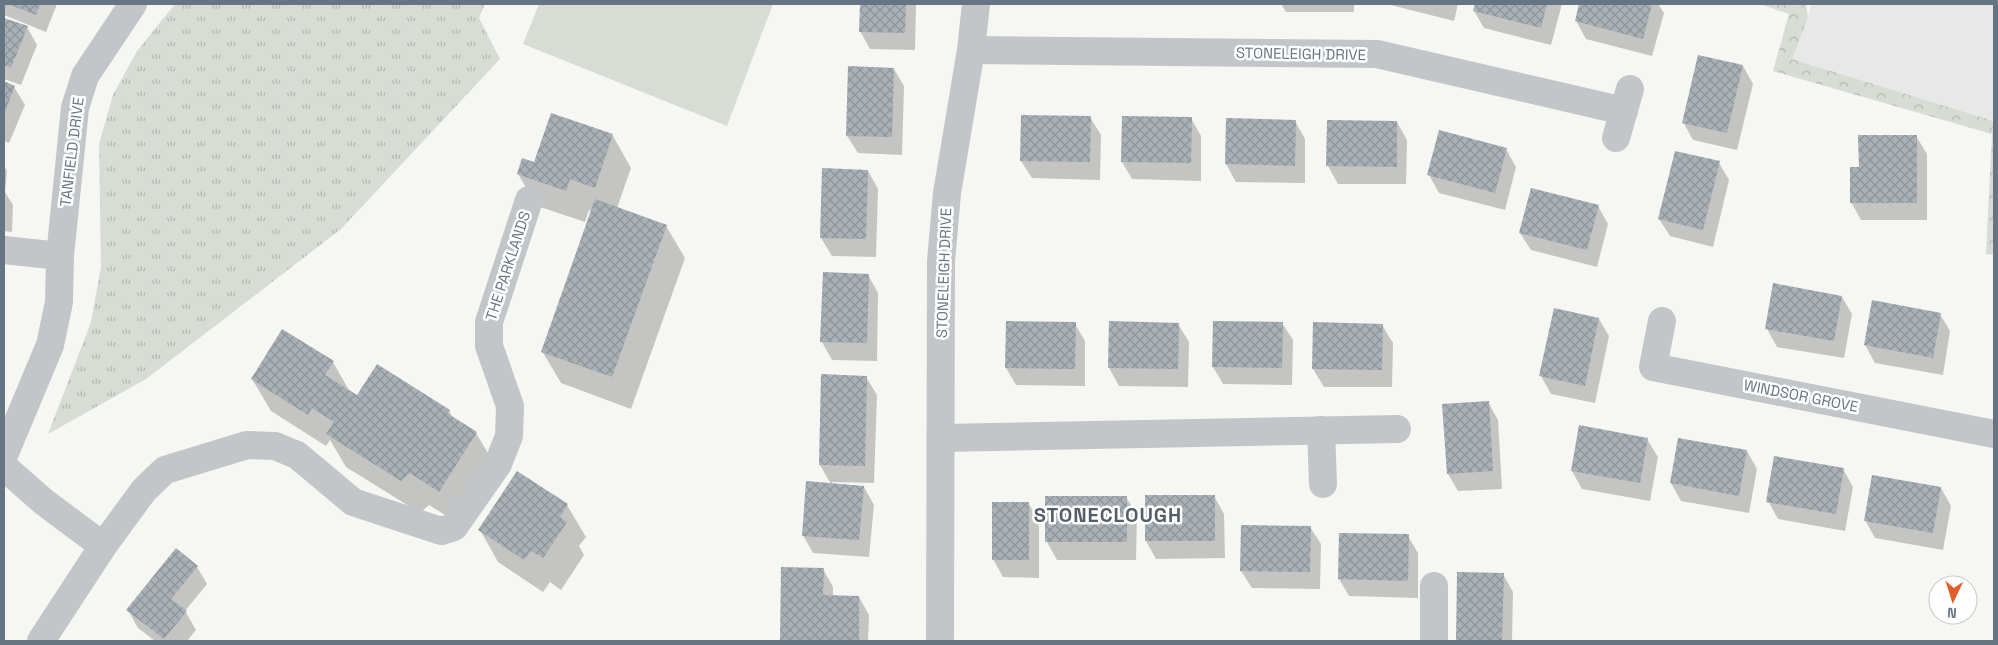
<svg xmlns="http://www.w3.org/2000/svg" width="1998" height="645" viewBox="0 0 1998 645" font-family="'Space Grotesk',sans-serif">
<defs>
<pattern id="grass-tufts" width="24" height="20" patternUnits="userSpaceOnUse" patternTransform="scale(1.25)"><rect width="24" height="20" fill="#d7ddd4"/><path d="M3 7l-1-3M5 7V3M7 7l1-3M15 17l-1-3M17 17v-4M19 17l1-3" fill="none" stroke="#b2b8b2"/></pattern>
<pattern id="forest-crowns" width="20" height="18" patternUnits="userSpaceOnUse" patternTransform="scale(1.25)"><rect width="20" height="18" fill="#d7ddd4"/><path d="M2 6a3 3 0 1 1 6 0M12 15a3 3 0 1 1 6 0" fill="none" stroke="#b2b8b2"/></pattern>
<pattern id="building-cross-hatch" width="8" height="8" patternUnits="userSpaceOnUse" patternTransform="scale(1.25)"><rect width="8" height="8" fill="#a9b0b6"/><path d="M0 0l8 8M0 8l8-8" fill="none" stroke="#8d949a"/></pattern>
</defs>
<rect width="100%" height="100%" fill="#f6f6f3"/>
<polygon fill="#e7e8e7" points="1812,4 1994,4 1994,121 1792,59"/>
<polygon fill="url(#grass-tufts)" points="175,4 485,4 479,18 500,59 341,229 146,379 48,434 91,322 101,267 99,144 113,95 137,51"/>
<polygon fill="url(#forest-crowns)" points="1760,4 1806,4 1808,17 1792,59 1994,121 1994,255 1986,254 1992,134 1773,71 1789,14"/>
<polygon fill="#d7ddd4" points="539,4 773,4 727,126 523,44"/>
<g fill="#0003">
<polygon points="4,4 57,4 46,32 4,15"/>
<polygon points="861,4 916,4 915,50 870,49 860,31"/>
<polygon points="1281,4 1354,4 1354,12 1286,12"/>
<polygon points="1387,4 1458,4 1454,21"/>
<polygon points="1476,4 1562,4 1551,45 1484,28 1474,11"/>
<polygon points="1580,4 1658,4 1664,13 1652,56 1586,39 1576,21"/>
<polygon points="4,19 27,27 37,45 21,85 4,79"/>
<polygon points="1743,66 1753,84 1737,150 1693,140 1683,122"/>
<polygon points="894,69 904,86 902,155 858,153 847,136"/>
<polygon points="4,82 14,87 25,105 9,143 4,141"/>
<polygon points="552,115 613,136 631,168 617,208 666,226 685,258 631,409 561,383 542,351 592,212 589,210 585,222 537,206 518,174 535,164"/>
<polygon points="1090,117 1101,135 1100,180 1032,178 1021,161"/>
<polygon points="1191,118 1201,136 1201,181 1132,179 1122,162"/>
<polygon points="1227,120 1295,121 1305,139 1305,183 1236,182 1226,164"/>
<polygon points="1397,122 1407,140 1406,184 1338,184 1328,166"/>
<polygon points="1916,136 1927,154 1927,220 1861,220 1851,202"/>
<polygon points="1506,149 1516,167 1505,210 1439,193 1429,175"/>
<polygon points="1719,163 1729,180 1713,247 1670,236 1659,219"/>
<polygon points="4,166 7,171 5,192 13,205 12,232 4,231"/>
<polygon points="868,171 878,189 876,257 832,256 821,238"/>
<polygon points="1598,206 1608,224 1597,267 1531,250 1520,233"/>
<polygon points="868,275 878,293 877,361 832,360 822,342"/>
<polygon points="1842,297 1852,314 1844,358 1777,347 1767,329"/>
<polygon points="1940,314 1950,331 1943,375 1875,363 1865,345"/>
<polygon points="1599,319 1609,336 1595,403 1551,394 1541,376"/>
<polygon points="1110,323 1178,324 1189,342 1188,387 1119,386 1109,368"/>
<polygon points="1282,323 1293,340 1292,385 1223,384 1213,367"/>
<polygon points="1075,324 1085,341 1085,386 1016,385 1006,368"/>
<polygon points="1382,325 1393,343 1392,387 1324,387 1313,369"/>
<polygon points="333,362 350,392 358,397 449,410 453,419 476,433 495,465 458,523 429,505 420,513 346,467 330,440 326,446 271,411 252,379"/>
<polygon points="866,377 877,395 874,483 832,482 832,484 864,487 874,505 869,557 813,553 803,535 831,484 820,465"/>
<polygon points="1488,402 1498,420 1502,489 1458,491 1448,474"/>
<polygon points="1647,439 1658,457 1650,501 1582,489 1572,471"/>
<polygon points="1679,439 1747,451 1757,469 1749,513 1681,501 1671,483"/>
<polygon points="1843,469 1853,487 1845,531 1778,519 1768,501"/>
<polygon points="1941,488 1951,506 1943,550 1875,538 1865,520"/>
<polygon points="1146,496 1214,496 1224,514 1225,558 1156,559 1146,541"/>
<polygon points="1046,497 1126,497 1137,515 1136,560 1057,560 1047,542"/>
<polygon points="1029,504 1039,521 1039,578 1003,577 993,559"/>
<polygon points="567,505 586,537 579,546 584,555 561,590 550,582 543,592 498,562 480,530"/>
<polygon points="1310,527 1321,544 1320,589 1252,588 1241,571"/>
<polygon points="1408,536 1418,553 1418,598 1349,596 1339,579"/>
<polygon points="197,567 207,584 185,611 196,630 187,641 155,641 138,628 128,610"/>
<polygon points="783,568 823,569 833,587 833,597 859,597 869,615 868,641 781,641"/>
<polygon points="1459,573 1503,574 1513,592 1512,641 1457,641"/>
</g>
<g fill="url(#building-cross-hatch)">
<polygon points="8,4 40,4 36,15"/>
<polygon points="860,4 906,4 905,33 859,32"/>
<polygon points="1475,4 1547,4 1541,28 1473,11"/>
<polygon points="1579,4 1652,4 1643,39 1575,21"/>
<polygon points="4,18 28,26 11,68 4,65"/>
<polygon points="1698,55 1743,65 1727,133 1682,123"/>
<polygon points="848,66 894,68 892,137 846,136"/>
<polygon points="4,81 15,86 4,114"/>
<polygon points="551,113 613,134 595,188 570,179 566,191 517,174 522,158 534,162"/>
<polygon points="1021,115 1091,116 1090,162 1020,161"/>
<polygon points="1122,116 1192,117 1191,163 1121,162"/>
<polygon points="1226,118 1296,120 1295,166 1225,164"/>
<polygon points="1327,120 1397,121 1397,167 1326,166"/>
<polygon points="1439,130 1507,148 1495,193 1427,175"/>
<polygon points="1858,135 1917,135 1917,203 1850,203 1850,167 1859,167"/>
<polygon points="1675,151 1720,161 1703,230 1658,219"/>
<polygon points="822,168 868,170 866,239 820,238"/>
<polygon points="1531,188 1599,205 1587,250 1519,233"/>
<polygon points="595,199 667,225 612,377 541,352"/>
<polygon points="823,272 869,274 867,343 820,342"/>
<polygon points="1773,283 1842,296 1834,341 1765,329"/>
<polygon points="1872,300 1941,313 1933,358 1864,345"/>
<polygon points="1554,308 1599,318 1585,386 1539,376"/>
<polygon points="1006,321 1076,322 1075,369 1005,368"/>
<polygon points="1109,321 1179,323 1178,369 1108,368"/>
<polygon points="1213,321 1283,322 1282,368 1212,367"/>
<polygon points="1313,322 1383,324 1382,370 1312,369"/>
<polygon points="282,329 334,361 325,375 357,395 377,364 450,410 447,413 477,432 439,492 410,473 401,481 326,434 334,422 312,408 308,415 251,379"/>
<polygon points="821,374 867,376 865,466 819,465"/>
<polygon points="1489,401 1493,471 1447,474 1442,404"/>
<polygon points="1579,425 1648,438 1640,483 1571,471"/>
<polygon points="1678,438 1747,450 1739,496 1670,483"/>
<polygon points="1774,456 1844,468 1836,514 1766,502"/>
<polygon points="517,471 568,504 560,517 567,522 543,558 531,551 524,560 478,530"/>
<polygon points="1872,475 1941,487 1933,533 1864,521"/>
<polygon points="806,481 864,486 859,540 802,536"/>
<rect x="1145" y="495" width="70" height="46"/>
<rect x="1045" y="496" width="82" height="46"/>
<rect x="992" y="502" width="37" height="58"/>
<polygon points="1241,525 1311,526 1310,572 1240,571"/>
<polygon points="1339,533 1409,534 1408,581 1338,579"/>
<polygon points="176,548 198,566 171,599 187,611 164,639 126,610"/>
<polygon points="781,567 824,568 823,595 859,596 859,641 780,641"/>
<polygon points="1457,572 1504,573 1502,641 1456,641"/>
</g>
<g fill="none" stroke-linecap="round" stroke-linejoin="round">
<g stroke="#c2c6c9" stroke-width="28">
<polyline points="971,50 1377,54 1624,111"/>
<polyline points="1616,138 1630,89"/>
<polyline points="4,250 60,256"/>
<polyline points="1662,321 1653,367 1994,434"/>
<polyline points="1321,430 1323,484"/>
<polyline points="942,438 1397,429"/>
<polyline points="4,455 50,345 59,302 60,256 75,108 85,76 133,4"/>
<polyline points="4,467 44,502 103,546"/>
<polyline points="41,641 103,546 144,490 165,470 247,445 275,446 297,455 353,502 441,531 454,527 498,464 509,436 510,406 489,346 489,322 529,200"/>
<polyline points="940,641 941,261 947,193 971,50 976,4"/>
<polyline points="1434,641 1434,586"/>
</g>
</g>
<g text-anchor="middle" stroke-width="5" stroke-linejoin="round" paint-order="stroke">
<g font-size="15" fill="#667584" stroke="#fff">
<text transform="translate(1301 54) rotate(1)" y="5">STONELEIGH DRIVE</text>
<text transform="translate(72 152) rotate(-83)" y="5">TANFIELD DRIVE</text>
<text transform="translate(508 266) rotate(-72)" y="5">THE PARKLANDS</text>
<text transform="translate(944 273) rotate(-88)" y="5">STONELEIGH DRIVE</text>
<text transform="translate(1801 396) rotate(11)" y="5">WINDSOR GROVE</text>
</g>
<g font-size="20" font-weight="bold" letter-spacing="1" fill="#545e69" stroke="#fff">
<text x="1108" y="522">STONECLOUGH</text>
</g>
</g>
<rect width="1998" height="645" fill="none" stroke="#667584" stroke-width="10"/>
<g transform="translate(1953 600) rotate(184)"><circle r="24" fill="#ffffff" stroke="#c2c8ce"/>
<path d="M0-4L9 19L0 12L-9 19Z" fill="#df602b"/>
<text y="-8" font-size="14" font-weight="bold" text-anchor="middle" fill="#667584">N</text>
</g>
</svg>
